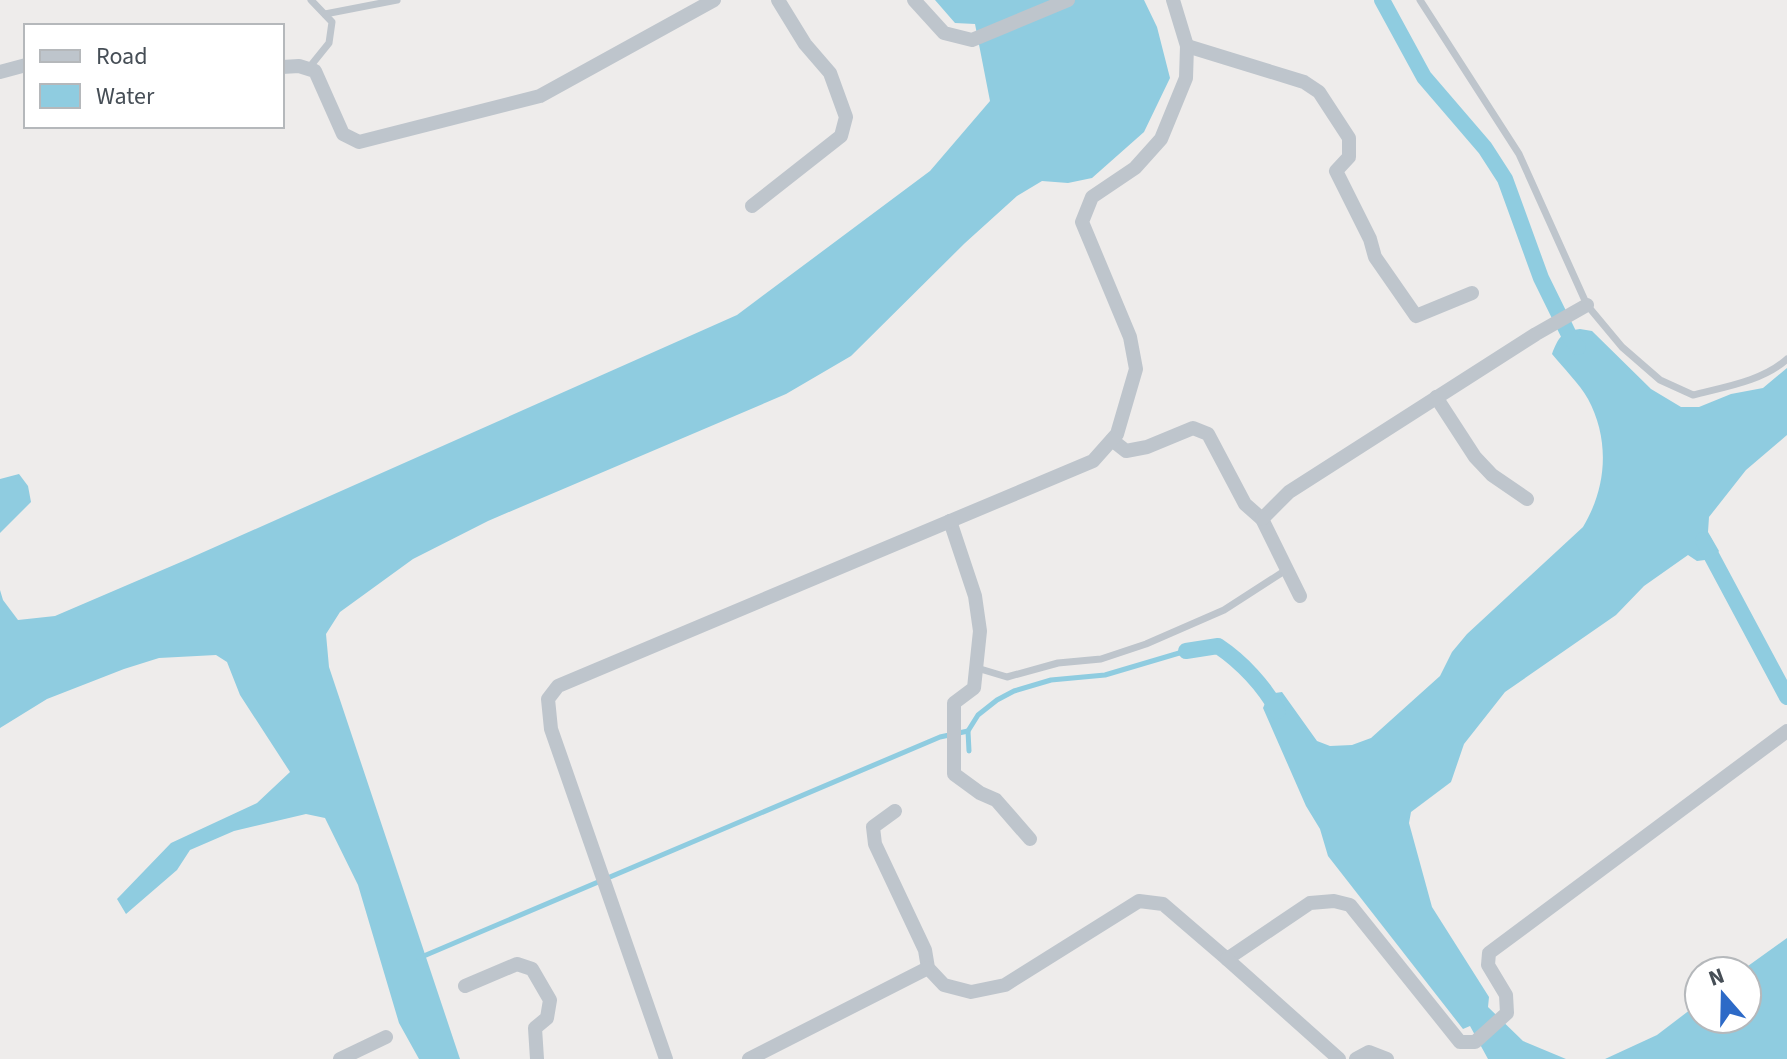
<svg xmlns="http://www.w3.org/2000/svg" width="1787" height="1059" viewBox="0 0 1787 1059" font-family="'Source Sans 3',sans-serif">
<rect width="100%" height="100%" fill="#eeeceb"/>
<g fill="#8fcce0">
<polygon points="935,0 1144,0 1157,27 1170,78 1144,132 1092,178 1068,183 1042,181 1017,196 965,243 851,356 786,394 488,521 413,559 340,612 326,634 329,667 460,1059 419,1059 399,1023 358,885 325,818 306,814 234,831 190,850 177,870 126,914 117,899 171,843 257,803 290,772 240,695 227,662 216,655 159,658 124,669 47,699 0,728 0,590 3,600 18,620 55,616 188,559 737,315 930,171 990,101 975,24 955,23"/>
<path d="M1580 329 1592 331 1651 389 1681 407H1699L1731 394 1763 388 1787 368V435L1746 470 1709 517 1708 532 1719 551 1713 559 1697 561 1688 555 1644 586 1616 615 1505 692 1464 744 1451 782 1411 812 1409 823 1432 907 1489 997 1488 1007 1523 1041 1566 1059H1488L1470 1026 1463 1029 1328 856 1320 829 1306 806 1263 708 1269 694 1282 692 1317 741 1330 746 1352 745 1371 738 1440 676 1452 652 1467 634 1583 527C1607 487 1610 440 1588 399 1579 383 1564 369 1552 354 1558 338 1562 331 1580 329Z"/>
<polygon points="19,474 28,486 31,502 0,533 0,479"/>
<polygon points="1787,938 1787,1059 1605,1059 1657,1035 1699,1003 1699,1019 1747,1019 1747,971 1741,971"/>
</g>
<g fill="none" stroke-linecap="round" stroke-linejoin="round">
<g stroke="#8fcce0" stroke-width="5">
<polyline points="969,751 968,731 978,715 997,700 1014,691 1051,680 1105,675 1186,651"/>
<polyline points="419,958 940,737 968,731"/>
</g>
<g stroke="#8fcce0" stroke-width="16">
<polyline points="1382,0 1424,77 1485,148 1505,179 1541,278 1571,339 1578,347"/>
<polyline points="1703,540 1787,697"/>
<path d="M1186 651 1218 646C1242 662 1264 686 1278 711"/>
</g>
<g stroke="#bec5cc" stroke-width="7">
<path d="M1420 0 1519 154 1587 305 1622 347 1660 380 1693 395C1724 387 1763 381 1787 359"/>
<polyline points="325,14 397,0"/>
<polyline points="308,69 329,43 332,22 311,0"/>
<polyline points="977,668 1007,677 1058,663 1101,659 1146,644 1224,610 1286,570"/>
</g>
<g stroke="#bec5cc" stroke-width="14">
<polyline points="914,0 944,33 972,40 1068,0"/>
<polyline points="1187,46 1304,82 1319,92 1349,138 1349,157 1336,171 1370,239 1375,257 1416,316 1472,293"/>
<polyline points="282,67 299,66 315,71 343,134 359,142 540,96 714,0"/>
<polyline points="0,72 26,65"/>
<polyline points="752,206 841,136 846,117 830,73 805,44 778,0"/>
<polyline points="1436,397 1475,457 1492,475 1527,499"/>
<polyline points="1112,440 1126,451 1147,447 1193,428 1208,434 1245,504 1262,519 1300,596"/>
<polyline points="1262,519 1289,492 1536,334 1587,305"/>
<polyline points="950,521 975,596 980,631 974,688 954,703 954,774 980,793 996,800 1030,839"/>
<polyline points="895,811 873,827 875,844 925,950 928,968 944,985 971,992 1005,985 1139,901 1163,904 1227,959 1310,903 1334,901 1350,905 1460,1042 1475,1042 1507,1013 1506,995 1488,965 1489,953 1787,731"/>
<polyline points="1227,959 1339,1059"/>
<polyline points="465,986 517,964 532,969 550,1000 547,1018 535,1028 537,1059"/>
<polyline points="340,1059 386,1037"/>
<polyline points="666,1059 551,729 548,699 558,686 1093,461 1117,434 1136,369 1130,337 1082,222 1092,197 1135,168 1161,139 1186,78 1187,46 1173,0"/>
<polyline points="749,1059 928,968"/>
<polyline points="1356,1059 1369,1052 1387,1059"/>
</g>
</g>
<rect x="24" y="24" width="260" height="104" fill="#ffffff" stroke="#b5b8bb" stroke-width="2"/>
<rect x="40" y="50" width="40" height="12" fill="#bec5cc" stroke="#b5b8bb" stroke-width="2"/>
<text x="96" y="64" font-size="24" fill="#464e56">Road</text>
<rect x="40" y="84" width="40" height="24" fill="#8fcce0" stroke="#b5b8bb" stroke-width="2"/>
<text x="96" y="104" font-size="24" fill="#464e56">Water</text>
<g transform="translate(1723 995) rotate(340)"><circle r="38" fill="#ffffff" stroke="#b5b8bb" stroke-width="2"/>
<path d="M0-6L14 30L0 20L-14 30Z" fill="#2d6ac7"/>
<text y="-12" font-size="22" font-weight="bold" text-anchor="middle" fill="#464e56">N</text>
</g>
</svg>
